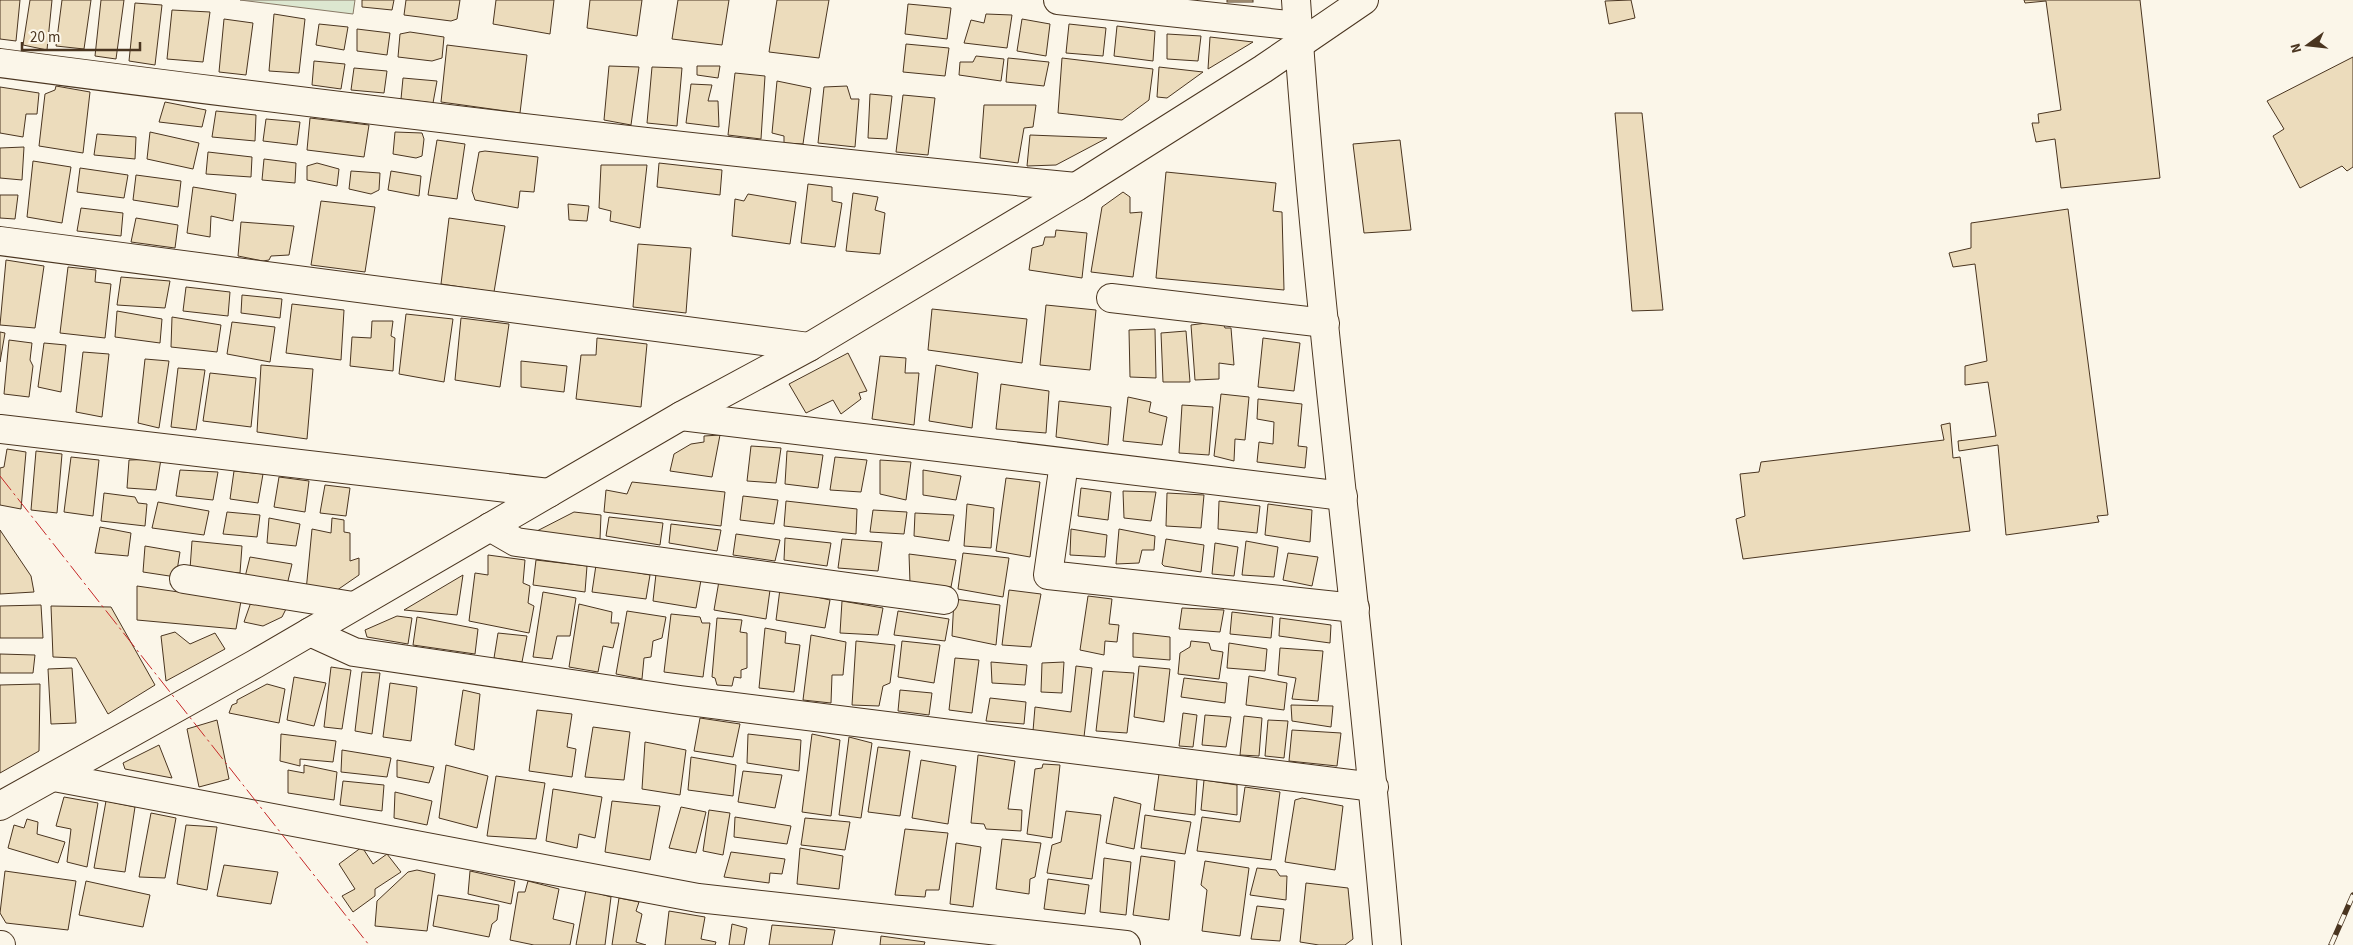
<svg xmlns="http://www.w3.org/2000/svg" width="2353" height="945" viewBox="0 0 2353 945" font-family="'Source Sans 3',sans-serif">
<rect width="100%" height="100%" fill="#fbf6e9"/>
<polygon fill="#dce7d0" stroke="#887966" points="240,0 355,0 353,14"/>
<g fill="#ecdcbc" stroke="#4a3520">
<polygon points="0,0 20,0 16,41 0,39"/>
<polygon points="30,0 52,0 47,50 23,45"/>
<polygon points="62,0 91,0 84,49 56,46"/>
<polygon points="101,0 124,0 116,59 95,56"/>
<polygon points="362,0 394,0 392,10 362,7"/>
<polygon points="406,0 460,0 457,19 451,21 404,15"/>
<polygon points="496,0 554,0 550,34 493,24"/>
<polygon points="590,0 642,0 637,36 587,28"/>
<polygon points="678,0 729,0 722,45 672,39"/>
<polygon points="777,0 829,0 819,58 769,52"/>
<rect x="1227" y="0" width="26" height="2"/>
<polygon points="1631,0 1635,18 1609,24 1605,1"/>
<polygon points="2024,0 2140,0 2160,178 2061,188 2055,139 2036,142 2032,123 2039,123 2038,114 2061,110 2046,1 2025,3"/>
<polygon points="135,3 162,5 155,65 129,61"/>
<polygon points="908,4 951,8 947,39 905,34"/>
<polygon points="172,10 210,12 203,62 167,59"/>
<polygon points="274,14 305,19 299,73 269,71"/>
<polygon points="986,14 1012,15 1007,48 964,43 971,20 984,23"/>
<polygon points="224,19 253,23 246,75 219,72"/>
<polygon points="1022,19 1050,24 1046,56 1017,51"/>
<polygon points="319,24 348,27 344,50 316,45"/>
<polygon points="1069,24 1106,28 1103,56 1066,53"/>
<polygon points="1117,26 1155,31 1153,61 1114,56"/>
<polygon points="357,29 390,33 387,55 357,51"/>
<polygon points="410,32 444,37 442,58 432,61 398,57 400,34"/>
<polygon points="1167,34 1201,36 1198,61 1167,59"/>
<polygon points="1210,37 1253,42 1208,69"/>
<polygon points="906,44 949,48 945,76 903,72"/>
<polygon points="447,45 527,55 520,113 441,102"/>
<polygon points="976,56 1004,59 1001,81 959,75 960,62 973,62"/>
<polygon points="2353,57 2353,167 2347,171 2342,166 2300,188 2273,136 2284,129 2267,101"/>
<polygon points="1008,58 1049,62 1044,86 1006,82"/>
<polygon points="1062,58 1153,69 1149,100 1122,120 1058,113"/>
<polygon points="314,61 345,64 341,89 312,85"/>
<polygon points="609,66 639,67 631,125 604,120"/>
<polygon points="697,66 720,66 718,78 697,75"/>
<polygon points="652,67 682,68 677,126 647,123"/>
<polygon points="1159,67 1203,72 1167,98 1157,97"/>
<polygon points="354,68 387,71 384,93 351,90"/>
<polygon points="735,73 765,76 761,139 728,135"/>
<polygon points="403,78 437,81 433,103 401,99"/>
<polygon points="777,81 811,88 803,144 784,143 784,136 772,133"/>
<polygon points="691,84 712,85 708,101 718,101 719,127 686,123"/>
<polygon points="56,86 90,92 83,153 39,146 45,94 55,90"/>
<polygon points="847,86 851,99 859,99 855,147 818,143 824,87"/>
<polygon points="0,87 39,93 37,114 26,114 23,137 0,133"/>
<polygon points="870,94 892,96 887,139 868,138"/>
<polygon points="903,95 935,98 928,155 896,152"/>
<polygon points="165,102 206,110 202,127 159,122"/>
<polygon points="984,105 1036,105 1033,127 1024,128 1018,163 980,158"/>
<polygon points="216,111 256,115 255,141 212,137"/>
<polygon points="1615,113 1642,113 1663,310 1632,311"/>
<polygon points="310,118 369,125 364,157 307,150"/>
<polygon points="266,119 300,122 297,145 263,141"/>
<polygon points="150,132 199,143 193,169 147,159"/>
<polygon points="395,132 422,133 424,139 422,156 416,158 393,154"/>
<polygon points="97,134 136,137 135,159 94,155"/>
<polygon points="1030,135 1107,138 1056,165 1027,166"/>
<polygon points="437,140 465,144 457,199 428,195"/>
<polygon points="1400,140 1411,230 1364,233 1353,144"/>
<polygon points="24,147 22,180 0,178 0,148"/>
<polygon points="485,151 538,157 534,192 520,191 518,208 475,200 472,191 479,152"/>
<polygon points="208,152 252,157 251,177 206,174"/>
<polygon points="264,159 296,163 295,183 262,180"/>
<polygon points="33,161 71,167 62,223 27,217"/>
<polygon points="317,163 339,169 337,186 307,180 307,166"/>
<polygon points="659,163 722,170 720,195 657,187"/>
<polygon points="601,165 647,165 640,228 610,221 611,211 599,208"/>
<polygon points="80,168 128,175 124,198 77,192"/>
<polygon points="351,171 380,173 379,190 371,194 349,189"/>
<polygon points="391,171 421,176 419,196 388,190"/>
<polygon points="1166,172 1276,183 1273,211 1282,212 1284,290 1156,278"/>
<polygon points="136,175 181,181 178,207 133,200"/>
<polygon points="808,184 832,187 832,201 842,203 835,247 801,243"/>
<polygon points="193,187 236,194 233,221 211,216 210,237 187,233"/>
<polygon points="1123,192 1130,197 1130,213 1142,212 1133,277 1091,272 1102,207"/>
<polygon points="853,193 878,197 875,210 885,213 880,254 846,251"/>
<polygon points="748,194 796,202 790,244 732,236 735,199 744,201"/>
<polygon points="0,195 18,195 15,219 0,218"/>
<polygon points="321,201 375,207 365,272 311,265"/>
<polygon points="568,204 589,206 587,221 569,220"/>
<polygon points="81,208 123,213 121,236 77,231"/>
<polygon points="2068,209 2108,515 2097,516 2099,522 2006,535 1998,445 1959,451 1958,441 1996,436 1988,382 1965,385 1965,366 1987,361 1975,264 1953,267 1949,253 1971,248 1971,223"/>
<polygon points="136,218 178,225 175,248 131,242"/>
<polygon points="449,218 505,226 494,292 441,284"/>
<polygon points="241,222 294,226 289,255 271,256 269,260 263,261 238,256"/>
<polygon points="1056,230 1087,233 1082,278 1029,270 1032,248 1043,245 1045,237 1055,237"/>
<polygon points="638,244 691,248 686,313 633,307"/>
<polygon points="6,260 44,266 35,328 0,325"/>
<polygon points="68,267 96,270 95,282 111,284 105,338 60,333"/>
<polygon points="121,277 170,281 165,308 117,305"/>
<polygon points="186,287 230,292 228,316 183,311"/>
<polygon points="242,295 282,299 280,318 241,313"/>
<polygon points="292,304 344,310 341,360 286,353"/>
<polygon points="1046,305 1096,310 1090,370 1040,365"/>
<polygon points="932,309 1027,319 1022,363 928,350"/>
<polygon points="117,311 162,319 160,343 115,337"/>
<polygon points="406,314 453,319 444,382 399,374"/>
<polygon points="172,317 221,325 217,352 171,347"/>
<polygon points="461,318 509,324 500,387 455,380"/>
<polygon points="372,321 393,321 391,336 395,338 393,371 350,366 352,337 371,338"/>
<polygon points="1222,321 1225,328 1231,328 1234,365 1219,363 1219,379 1195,380 1191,325"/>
<polygon points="232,322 275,327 270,362 227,354"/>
<polygon points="1155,329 1156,378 1130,377 1129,330"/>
<polygon points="1186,331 1190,382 1163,382 1161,333"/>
<polygon points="0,332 5,333 0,362"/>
<polygon points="597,338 647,344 641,407 576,399 581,355 596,355"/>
<polygon points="1263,338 1300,343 1294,391 1258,387"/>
<polygon points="9,340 32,343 30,360 33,366 29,397 4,394"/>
<polygon points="44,343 66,345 61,392 38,387"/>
<polygon points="83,352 109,354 102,417 76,412"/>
<polygon points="848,353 867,391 859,393 861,399 841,414 833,400 806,413 789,384"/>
<polygon points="880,356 906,358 905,373 919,373 914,425 872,419"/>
<polygon points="145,359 169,361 159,428 138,423"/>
<polygon points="521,361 567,366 564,392 521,387"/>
<polygon points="261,365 313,369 307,439 257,432"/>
<polygon points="936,365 978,373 972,428 929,421"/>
<polygon points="178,368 205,370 196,430 171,427"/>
<polygon points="210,373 256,378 251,427 203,421"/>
<polygon points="1001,384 1049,391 1046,433 996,429"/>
<polygon points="1221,394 1249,397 1245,440 1235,439 1234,461 1214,456"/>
<polygon points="1128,397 1151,402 1149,412 1167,417 1162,445 1123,441"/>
<polygon points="1258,399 1302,404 1298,446 1307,447 1305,468 1257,462 1259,442 1273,444 1274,422 1257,419"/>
<polygon points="1059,401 1111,407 1108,445 1056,437"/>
<polygon points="1182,405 1213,407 1209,455 1179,453"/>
<polygon points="1950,423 1953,458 1960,457 1970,531 1743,559 1736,519 1745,516 1740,474 1759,472 1761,462 1944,440 1941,425"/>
<polygon points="720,435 712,477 670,471 674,454 691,444 704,442 704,436"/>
<polygon points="751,446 781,448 776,483 747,481"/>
<polygon points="7,449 26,452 21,509 0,505 0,468 4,467"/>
<polygon points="36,451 62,454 57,513 31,510"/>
<polygon points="787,451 823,455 818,488 785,484"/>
<polygon points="71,457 99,460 93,516 64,512"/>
<polygon points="835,457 867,460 861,492 830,490"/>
<polygon points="161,459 156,490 127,488 129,460"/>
<polygon points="880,460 911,462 906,500 880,494"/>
<polygon points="180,470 218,472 213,500 176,496"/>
<polygon points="923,470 961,476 956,500 923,495"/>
<polygon points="234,471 263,474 258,503 230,499"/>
<polygon points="279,477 309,481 305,512 274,507"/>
<polygon points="1006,478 1040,482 1030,557 996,551"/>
<polygon points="632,482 725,492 721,526 604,512 606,490 627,494"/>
<polygon points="325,485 350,488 346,516 320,513"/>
<polygon points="1081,488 1111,492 1108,520 1078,516"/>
<polygon points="1123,491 1156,492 1151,521 1124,518"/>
<polygon points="104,493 135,497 138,503 147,504 145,526 101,521"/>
<polygon points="1167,493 1204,495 1201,528 1166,526"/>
<polygon points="743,496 778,500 774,524 740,520"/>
<polygon points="786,501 857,509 856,534 784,526"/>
<polygon points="1219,501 1260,506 1257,533 1218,529"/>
<polygon points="158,502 209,511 204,535 152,528"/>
<polygon points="967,504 994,508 991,548 964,546"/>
<polygon points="1268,504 1312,510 1310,542 1265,535"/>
<polygon points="873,510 907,512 904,534 870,532"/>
<polygon points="227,512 260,515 257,537 223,534"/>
<polygon points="574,512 601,515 600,539 535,532"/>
<polygon points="915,513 954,515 949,541 914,536"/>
<polygon points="609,517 663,523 660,545 606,536"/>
<polygon points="269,518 300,524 296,546 267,543"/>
<polygon points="332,518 344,520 344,532 350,533 350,561 359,558 359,575 330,595 306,591 312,529 331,533"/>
<polygon points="671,524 721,530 717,551 669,543"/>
<polygon points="100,527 131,533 128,556 95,553"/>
<polygon points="1071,529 1107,535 1105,557 1070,555"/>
<polygon points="1119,529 1155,536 1154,550 1142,550 1139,563 1116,564"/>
<polygon points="0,530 31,576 34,592 0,594"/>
<polygon points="736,534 780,540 775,561 733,555"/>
<polygon points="785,538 831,543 827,566 784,560"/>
<polygon points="842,539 882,542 878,571 838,568"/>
<polygon points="1166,539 1204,545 1201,572 1164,566 1162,564"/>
<polygon points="192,541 242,546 240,573 190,569"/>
<polygon points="1246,541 1278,547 1274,577 1242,575"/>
<polygon points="1215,543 1238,547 1234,576 1212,574"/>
<polygon points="145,546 180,552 176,577 143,572"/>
<polygon points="963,553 1009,558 1003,597 958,589"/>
<polygon points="1288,553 1318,557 1312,586 1283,580"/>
<polygon points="909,554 956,560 951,587 910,583"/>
<polygon points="488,555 525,560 523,583 530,586 528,603 534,606 529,633 469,621 475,573 488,575"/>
<polygon points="250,557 292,564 287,585 245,577"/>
<polygon points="536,560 587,566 585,592 533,585"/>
<polygon points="596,565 650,575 646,599 592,592"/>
<polygon points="656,574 701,580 696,608 653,601"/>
<polygon points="463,575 457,615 404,610"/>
<polygon points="719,581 770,590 766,619 714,610"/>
<polygon points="137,586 241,601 236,629 137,620"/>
<polygon points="780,589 830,600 825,628 776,620"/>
<polygon points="1009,590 1041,594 1031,647 1002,645"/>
<polygon points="543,592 576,598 570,636 557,636 552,659 533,657"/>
<polygon points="1088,596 1112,599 1109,624 1119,625 1117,642 1105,641 1104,655 1080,650"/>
<polygon points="954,599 1000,605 996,645 952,636"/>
<polygon points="842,601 883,608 878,635 840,633"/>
<polygon points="251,602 286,609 282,617 263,626 244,622"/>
<polygon points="579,604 612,612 611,623 619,623 613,648 603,646 598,672 569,667"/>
<polygon points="41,605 43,638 0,638 0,606"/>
<polygon points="51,606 111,607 155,685 108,714 76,658 53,657"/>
<polygon points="1182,608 1224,610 1220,632 1179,629"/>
<polygon points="627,611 666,617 662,638 653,641 651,657 644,658 642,679 616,674"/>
<polygon points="898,611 949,619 945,641 894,635"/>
<polygon points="1232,612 1273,617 1271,638 1230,634"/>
<polygon points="671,614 700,617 702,623 710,623 703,677 664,672"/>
<polygon points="397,616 412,618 408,644 367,637 365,630"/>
<polygon points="417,617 478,629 475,654 413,645"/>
<polygon points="717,618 742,620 740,632 747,633 747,668 741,670 741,678 734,677 732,686 717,685 715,678 712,677"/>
<polygon points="1280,618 1331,625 1330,643 1279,636"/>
<polygon points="765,628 786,632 785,643 800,645 794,692 759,688"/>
<polygon points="175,632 190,644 215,633 225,649 166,681 161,636"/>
<polygon points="498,633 527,636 522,662 494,658"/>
<polygon points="1133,633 1170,637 1170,660 1133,657"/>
<polygon points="811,635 846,642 843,675 832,675 831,703 803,700"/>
<polygon points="856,641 895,645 890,683 883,686 879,706 852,705"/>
<polygon points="902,641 940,645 934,683 898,677"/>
<polygon points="1191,641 1209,643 1211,650 1223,652 1219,679 1178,674 1180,653 1190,647"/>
<polygon points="1229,643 1267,649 1265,671 1227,668"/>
<polygon points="1280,648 1323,651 1318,701 1292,699 1296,678 1278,675"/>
<polygon points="0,654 35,655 33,673 0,673"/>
<polygon points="955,658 979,660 972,713 949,710"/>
<polygon points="991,662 1027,665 1025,685 992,683"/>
<polygon points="1064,662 1062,693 1041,692 1042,663"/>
<polygon points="1076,666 1092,668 1084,737 1033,731 1035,707 1071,712"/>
<polygon points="1139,666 1170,669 1164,722 1134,717"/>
<polygon points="331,667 351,670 342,729 324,727"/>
<polygon points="72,668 76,723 51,724 48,669"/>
<polygon points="1103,671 1134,673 1127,733 1096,731"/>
<polygon points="362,672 380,673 372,734 355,731"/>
<polygon points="1249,676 1287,683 1284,710 1246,705"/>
<polygon points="294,677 326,683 314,726 287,720"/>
<polygon points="1184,678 1227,683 1225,703 1181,697"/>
<polygon points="390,683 417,687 411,741 383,737"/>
<polygon points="40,684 39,751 0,773 0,685"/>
<polygon points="267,684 285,689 279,723 229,713 232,705 237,703 237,700"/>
<polygon points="463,690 480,694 474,750 455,745"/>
<polygon points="900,690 932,693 929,715 898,711"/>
<polygon points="990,698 1026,702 1024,724 986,721"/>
<polygon points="1291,705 1333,706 1331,727 1292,721"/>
<polygon points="537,710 572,714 567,747 576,749 572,777 529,771"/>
<polygon points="1183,713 1197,715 1193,747 1179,746"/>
<polygon points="1205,715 1231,717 1226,747 1202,745"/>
<polygon points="1244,716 1262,718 1259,756 1240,755"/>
<polygon points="700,718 740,724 733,757 694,751"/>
<polygon points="217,720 229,779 199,787 187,729"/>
<polygon points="1268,720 1288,721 1284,758 1265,756"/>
<polygon points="593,727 630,732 624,780 585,777"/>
<polygon points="1292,730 1341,733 1337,766 1289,761"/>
<polygon points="281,734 336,741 333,762 300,759 300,766 280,761"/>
<polygon points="748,734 801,740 799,771 747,763"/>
<polygon points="812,734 840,740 831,816 802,812"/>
<polygon points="849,737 872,743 861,818 839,815"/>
<polygon points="645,742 686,750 680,795 642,789"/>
<polygon points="159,745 172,778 125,769 123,763"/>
<polygon points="878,747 910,751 900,816 868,812"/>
<polygon points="342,750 391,758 387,777 341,772"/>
<polygon points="978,755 1015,761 1008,809 1022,810 1021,831 986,829 984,824 971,823"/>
<polygon points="691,757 736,765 733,796 688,790"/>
<polygon points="397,760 434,767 429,783 397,777"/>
<polygon points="921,760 956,766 948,824 912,818"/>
<polygon points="1043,764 1060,765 1052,838 1027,834 1035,769 1042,768"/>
<polygon points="304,765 337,772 334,800 288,793 288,770 304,773"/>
<polygon points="446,765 488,776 477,828 439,818"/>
<polygon points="743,771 782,775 775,808 738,802"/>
<polygon points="1159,774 1197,779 1195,815 1154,810"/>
<polygon points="496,776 545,783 536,839 487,836"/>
<polygon points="1204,780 1237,785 1237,815 1201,810"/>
<polygon points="343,781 384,785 382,811 340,805"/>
<polygon points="1245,787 1280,792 1271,860 1197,851 1202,817 1240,822"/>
<polygon points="553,789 602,797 595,838 579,834 577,848 546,841"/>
<polygon points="395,792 432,801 427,825 394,818"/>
<polygon points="64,797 98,803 87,867 67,862 71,829 56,826"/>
<polygon points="1114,797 1141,804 1134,849 1106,843"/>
<polygon points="1302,798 1343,806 1335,870 1285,862 1295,800"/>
<polygon points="106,801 135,807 125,872 94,868"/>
<polygon points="612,801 660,806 650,860 605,852"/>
<polygon points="681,807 706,812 696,853 669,848"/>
<polygon points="709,810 730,813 723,855 703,851"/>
<polygon points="1066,811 1101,815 1092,879 1047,873 1052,845 1061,842"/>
<polygon points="151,813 176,818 165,878 139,877"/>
<polygon points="1145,815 1191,822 1185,854 1141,848"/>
<polygon points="735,817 791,826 787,844 734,837"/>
<polygon points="805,818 850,822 845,850 801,845"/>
<polygon points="27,819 38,822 37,834 65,842 58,863 8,848 14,825 24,828"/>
<polygon points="186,825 217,827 207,890 177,884"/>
<polygon points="905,829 948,833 939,890 926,890 925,897 895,895"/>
<polygon points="1002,839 1041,843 1035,877 1030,879 1029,894 996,889"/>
<polygon points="956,843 981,847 973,907 950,904"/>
<polygon points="362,847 373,864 387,854 401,872 375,889 375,896 353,912 342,896 355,889 339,864"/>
<polygon points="800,848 843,856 839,889 797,884"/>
<polygon points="731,852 785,859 782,874 770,873 769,883 724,877"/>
<polygon points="1141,856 1175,861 1169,920 1133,915"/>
<polygon points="1104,858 1131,862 1126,915 1100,912"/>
<polygon points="1205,861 1249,868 1240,936 1202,931 1207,890 1201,885"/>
<polygon points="224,865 278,872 271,904 217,896"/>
<polygon points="1257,868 1276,870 1280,876 1287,876 1286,900 1250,895"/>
<polygon points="417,870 435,874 427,931 375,926 377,901 408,872"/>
<polygon points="5,871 76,881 68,930 6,923 0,913"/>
<polygon points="470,871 515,881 511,904 468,894"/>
<polygon points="1048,879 1089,885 1085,914 1044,909"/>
<polygon points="86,881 150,895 143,927 79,915"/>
<polygon points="528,881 559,889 553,919 574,924 570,945 534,945 510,940 518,892 525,892"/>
<polygon points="1306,883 1348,888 1353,939 1345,945 1319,945 1300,942"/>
<polygon points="586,890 611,897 605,945 576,945"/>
<polygon points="438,895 499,905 497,920 492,924 489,937 433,926"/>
<polygon points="619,898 639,902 636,911 642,914 636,942 646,945 612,945"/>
<polygon points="1257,906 1284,909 1280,941 1251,939"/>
<polygon points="669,911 705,917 701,939 716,942 715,945 665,945"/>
<polygon points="732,924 747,928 744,945 729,945"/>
<polygon points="772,925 835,930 832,945 769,945"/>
<polygon points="881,936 925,942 924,945 880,945"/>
</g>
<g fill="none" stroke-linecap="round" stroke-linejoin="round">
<g stroke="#4a3520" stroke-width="30">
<g id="minor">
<polyline points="1058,0 1298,26"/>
<path d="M1296 0C1317 316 1361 630 1387 945"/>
<path d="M0 63C358 110 716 152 1076 187"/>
<polyline points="0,241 809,347"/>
<polyline points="1111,298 1325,323"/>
<polyline points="681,416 1343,496"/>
<polyline points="0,429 549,493"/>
<polyline points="1064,463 1048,575 1355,608"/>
<polyline points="490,527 516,542 944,600"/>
<polyline points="184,579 353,606"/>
<polyline points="310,632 354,652 680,700 1374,787"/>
<polyline points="54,777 698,898 1126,945"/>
<polyline points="0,806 255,664 681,416 809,347 1076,187 1263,69 1364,0"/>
<polyline points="0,945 1,945"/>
</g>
</g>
<use href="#minor" stroke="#fbf6e9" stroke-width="28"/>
<g stroke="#4a3520" stroke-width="5.5">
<polyline id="rail" points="2331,945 2353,895"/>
</g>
<use href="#rail" stroke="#fbf6e9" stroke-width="4" stroke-dasharray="11" stroke-linecap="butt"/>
<polyline stroke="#c62828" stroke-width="1" stroke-dasharray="18 4 2.5 4" stroke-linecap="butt" points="0,476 369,945"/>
</g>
<g transform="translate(2308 45) rotate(255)" stroke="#fbf6e9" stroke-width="4" paint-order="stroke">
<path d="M0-4L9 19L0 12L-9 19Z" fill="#4a3520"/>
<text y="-8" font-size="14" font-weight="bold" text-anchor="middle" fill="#4a3520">N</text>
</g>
<path d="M22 42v8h118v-8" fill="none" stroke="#4a3520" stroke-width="2.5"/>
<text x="30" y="42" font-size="15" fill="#4a3520" stroke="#fbf6e9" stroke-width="4" paint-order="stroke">20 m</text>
</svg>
